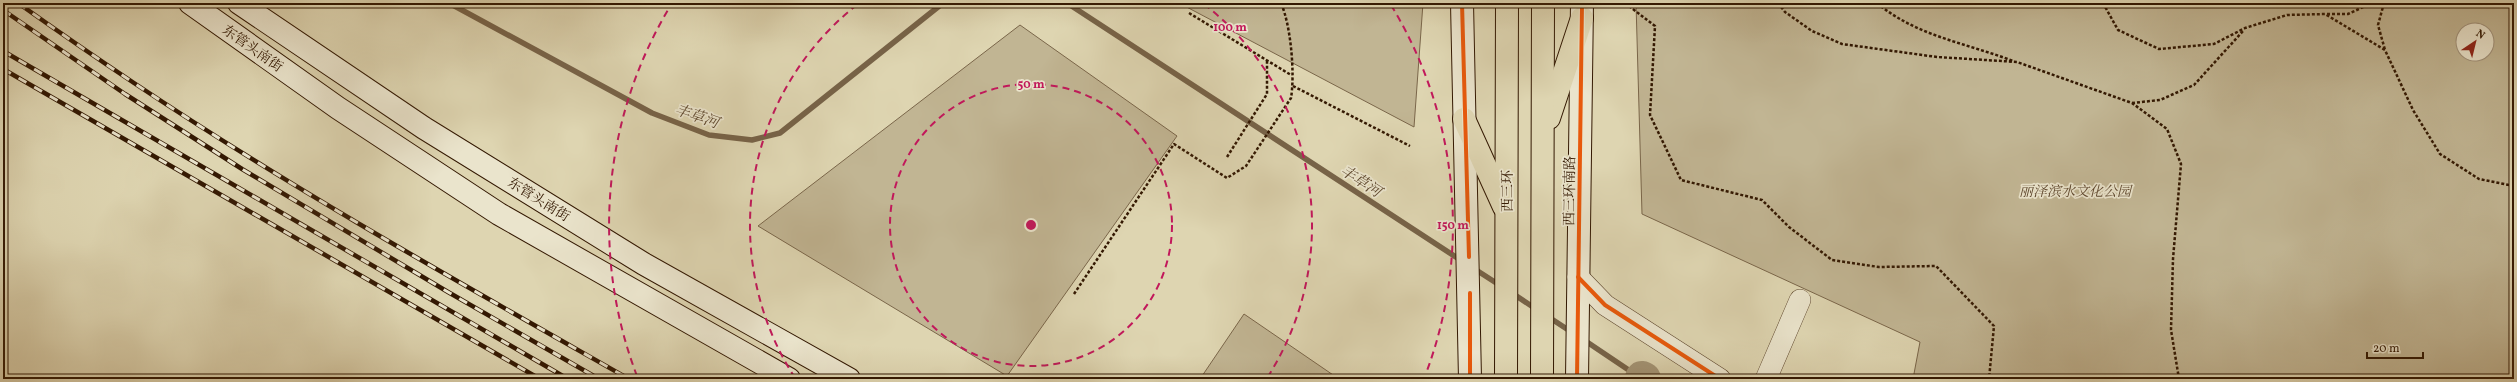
<svg xmlns="http://www.w3.org/2000/svg" width="2517" height="382" viewBox="0 0 2517 382" font-family="Vollkorn,'Noto Serif SC',serif">
<rect width="100%" height="100%" fill="#ded5b1"/>
<filter id="stains"><feTurbulence type="fractalNoise" baseFrequency=".005" numOctaves="4"/><feColorMatrix values="0 0 0 0 .2 0 0 0 0 .09 0 0 0 0 .02 0 0 0 .5 -.17"/></filter>
<radialGradient id="worn" r=".72"><stop offset=".6" stop-color="#630" stop-opacity="0"/><stop offset="1" stop-color="#630" stop-opacity=".3"/></radialGradient>
<g fill="#c1b593" stroke="#7a664a" fill-rule="evenodd">
<polygon points="1179,3 1423,3 1414,127"/>
<path d="M1636 3H2514V379H1913L1920 342 1642 214ZM2463 30H2487V54H2463Z"/>
<polygon points="1020,25 1177,136 1007,376 758,226"/>
<polygon points="1244,314 1339,379 1200,379"/>
</g>
<g fill="none" stroke-linecap="round" stroke-linejoin="round">
<g stroke="#776348" stroke-width="5.5">
<polyline points="449,3 652,113 709,135 752,140 780,133 943,3"/>
<polyline points="1067,3 1462,261"/>
<polyline points="1473,268 1501,286"/>
<polyline points="1512,293 1536,309"/>
<polyline points="1547,316 1573,333"/>
<polyline points="1584,340 1642,379"/>
</g>
<polyline stroke="#a49576" stroke-width="34" points="1642,378 1644,379"/>
<g stroke="#5e472e" stroke-width="22">
<g id="street">
<polyline points="1578,277 1605,305 1720,379"/>
<polyline points="1766,379 1800,300"/>
</g>
</g>
<g stroke="#331802" stroke-width="24">
<g id="secondary">
<polyline points="190,3 338,108 499,214 789,379"/>
<polyline points="239,3 424,128 644,264 849,379"/>
<polyline points="1462,3 1470,379"/>
<polyline points="1577,379 1582,3"/>
</g>
</g>
<g stroke="#331802" stroke-width="24">
<g id="highway">
<polyline points="1549,118 1582,18"/>
<polyline points="1464,119 1504,207"/>
<polyline points="1506,379 1507,3"/>
<polyline points="1542,379 1543,3"/>
</g>
</g>
<g stroke="#331802" stroke-width="2.5" stroke-dasharray="3 2" stroke-linecap="butt">
<polyline points="1625,3 1655,26 1650,115 1681,180 1762,200 1789,227 1832,260 1879,267 1936,266 1994,326 1989,379"/>
<polyline points="1778,3 1785,12 1812,31 1842,44 1937,57 2017,62 2132,103 2167,129 2181,164 2173,259 2171,330 2179,379"/>
<path d="M1877 3C1916 36 1966 43 2013 61"/>
<polyline points="2103,3 2118,30 2159,49 2214,44 2245,28 2287,15 2325,14 2385,50 2413,110 2440,154 2479,179 2514,186"/>
<polyline points="2384,3 2378,25 2385,50"/>
<polyline points="1189,13 1291,75"/>
<polyline points="2327,14 2348,14 2372,3"/>
<polyline points="1293,86 1410,146"/>
<polyline points="2132,103 2160,100 2194,85 2244,30"/>
<polyline points="1227,157 1267,94 1267,61"/>
<path d="M1074 294 1174 144 1227 178 1246 166 1291 98C1295 74 1291 26 1281 3"/>
</g>
<use href="#street" stroke="#eae4cc" stroke-width="21"/>
<use href="#secondary" stroke="#eae4cc" stroke-width="22"/>
<use href="#highway" stroke="#ded5b1" stroke-width="22"/>
<g stroke="#331802" stroke-width="4.5">
<g id="rail">
<path d="M18 3C56 30 95 57 134 83 294 190 462 284 629 379"/>
<polyline points="3,10 125,94 242,169 448,292 599,379"/>
<polyline points="3,51 568,379"/>
<polyline points="3,69 540,379"/>
</g>
</g>
<use href="#rail" stroke="#eae4cc" stroke-width="3" stroke-dasharray="9" stroke-linecap="butt"/>
<g stroke="#eae4cc" stroke-width="6">
<g id="cycleway">
<polyline points="1462,3 1469,257"/>
<polyline points="1578,277 1605,305 1720,379"/>
<polyline points="1470,293 1470,379"/>
<polyline points="1577,379 1582,3"/>
</g>
</g>
<use href="#cycleway" stroke="#e8590c" stroke-width="4"/>
</g>
<g fill="none" stroke="#c2185b" stroke-width="2" stroke-dasharray="7 5">
<circle cx="1031" cy="225" r="141"/>
<path d="M795 378A281 281 0 0 1 858 4M1204 4A281 281 0 0 1 1267 378"/>
<path d="M637 376A422 422 0 0 1 671 5M1391 5A422 422 0 0 1 1425 376"/>
</g>
<g text-anchor="middle" stroke-width="3.5" stroke-linejoin="round" paint-order="stroke">
<g font-size="14" fill="#331802" stroke="#eae4cc">
<text transform="translate(253 48) rotate(35)" y="5">东管头南街</text>
<text transform="translate(1507 191) rotate(-90)" y="5">西三环</text>
<text transform="translate(1569 191) rotate(-89)" y="5">西三环南路</text>
<text transform="translate(539 199) rotate(32)" y="5">东管头南街</text>
</g>
<g font-size="14" font-style="italic" fill="#5e472e" stroke="#eae4cc">
<text x="2075" y="196">丽泽滨水文化公园</text>
</g>
<g font-size="15" font-style="italic" fill="#604a30" stroke="#eae4cc">
<text transform="translate(697 116) rotate(19)" y="5">丰草河</text>
<text transform="translate(1361 181) rotate(33)" y="5">丰草河</text>
</g>
</g>
<circle cx="1031" cy="225" r="6" fill="#c2185b" stroke="#eae4cc" stroke-width="2"/>
<g font-size="12" text-anchor="middle" font-weight="bold" fill="#c2185b" stroke="#eae4cc" stroke-width="3.5" stroke-linejoin="round" paint-order="stroke">
<text x="1230" y="31">100 m</text>
<text x="1031" y="88">50 m</text>
<text x="1453" y="229">150 m</text>
</g>
<rect width="2517" height="382" fill="none" stroke="#ded5b1" stroke-width="16"/>
<rect x="4" y="4" width="2509" height="374" fill="none" stroke="#331802" stroke-width="2"/>
<rect x="8" y="8" width="2501" height="366" fill="none" stroke="#331802"/>
<g transform="translate(2475 42) rotate(35)"><circle r="19" fill="#eae4cc" stroke="#a1927b"/>
<path d="M0-3L7 15L0 10L-7 15Z" fill="#8f2418"/>
<text y="-6" font-size="11" font-weight="bold" text-anchor="middle" fill="#331802">N</text>
</g>
<path d="M2367 352v6h56v-6" fill="none" stroke="#331802" stroke-width="2"/>
<text x="2373" y="352" font-size="12" fill="#331802" stroke="#eae4cc" stroke-width="3" paint-order="stroke">20 m</text>
<rect width="100%" height="100%" filter="url(#stains)"/>
<rect width="100%" height="100%" fill="url(#worn)"/>
</svg>
